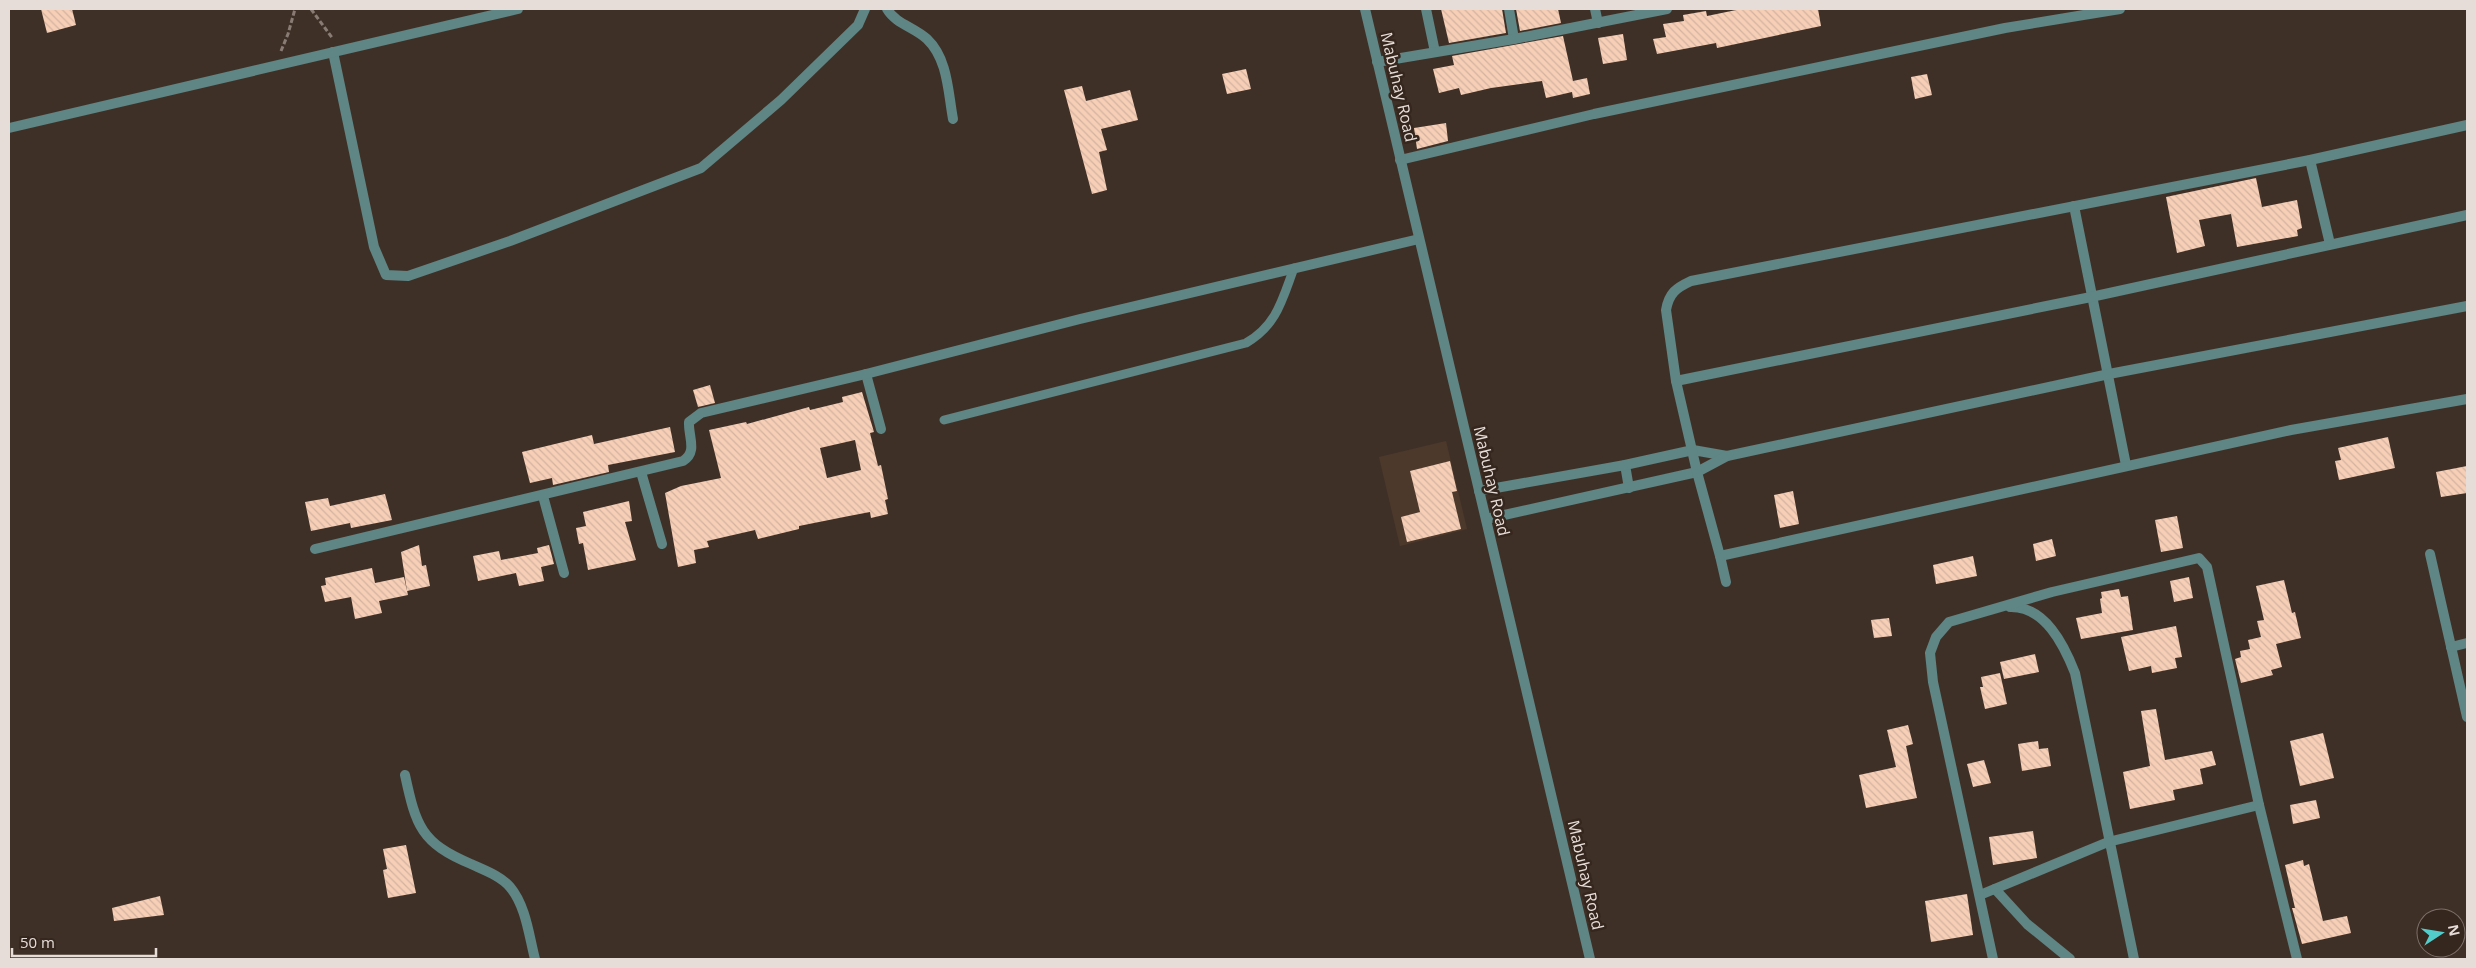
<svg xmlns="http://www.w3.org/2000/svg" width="2476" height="968" viewBox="0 0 2476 968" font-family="'Open Sans',sans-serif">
<defs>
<pattern id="building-back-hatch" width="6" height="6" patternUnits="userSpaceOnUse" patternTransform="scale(1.25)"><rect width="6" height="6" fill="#f7cfb7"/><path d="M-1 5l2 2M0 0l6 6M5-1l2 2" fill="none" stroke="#d3b39f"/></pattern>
</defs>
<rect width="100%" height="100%" fill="#3f3027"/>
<polygon fill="#4d392c" points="1446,441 1467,529 1400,546 1379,457"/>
<g fill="url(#building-back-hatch)" fill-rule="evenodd">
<polygon points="41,9 72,9 76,25 47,33"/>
<polygon points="1441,9 1502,9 1506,33 1449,43"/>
<polygon points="1516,9 1558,9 1561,23 1520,31"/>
<polygon points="1741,9 1818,9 1821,26 1717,48 1716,43 1657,54 1653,39 1666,37 1663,24 1684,21 1683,15 1706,11 1707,16"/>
<polygon points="1623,34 1627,60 1603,64 1598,38"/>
<polygon points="1563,36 1573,81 1587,78 1590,94 1573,98 1572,92 1546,98 1542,81 1491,88 1461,95 1459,88 1439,93 1433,69 1454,65 1452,56"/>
<polygon points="1246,69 1251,89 1227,94 1222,74"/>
<polygon points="1927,74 1932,95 1915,99 1911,77"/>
<polygon points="1082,86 1086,101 1130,90 1138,120 1101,129 1107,150 1099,152 1107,190 1092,194 1064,90"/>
<polygon points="1446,123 1448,141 1417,149 1414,128"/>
<polygon points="2256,178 2262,207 2297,200 2302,228 2297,230 2298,236 2237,247 2231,214 2199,220 2205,246 2177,253 2166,197"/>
<polygon points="710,385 715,403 698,407 693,390"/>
<path d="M862 392 874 432 870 433 878 466 881 465 888 499 885 500 888 514 871 518 870 512 849 516 799 526V529L758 539 755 530 707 541 709 547 694 550 696 563 678 567 665 493 681 486 721 478 709 430 746 422 747 424 809 407 810 410 843 402 842 397ZM855 440 861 470 827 478 820 448Z"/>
<polygon points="670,427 675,452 608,465 609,472 553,485 552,478 530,483 522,452 592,435 594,444"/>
<polygon points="2388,437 2395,468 2339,480 2335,461 2341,460 2338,448"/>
<polygon points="1450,461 1457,491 1452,492 1461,529 1407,542 1401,517 1420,512 1410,471"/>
<polygon points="2467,466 2467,493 2441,497 2436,472"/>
<polygon points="1793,491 1799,524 1780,528 1774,495"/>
<polygon points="385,494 392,520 351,528 350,523 311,531 305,502 328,498 330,506"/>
<polygon points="629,501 632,521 625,522 636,560 588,570 583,543 579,544 576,528 586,526 583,512"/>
<polygon points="2177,516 2183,548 2161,552 2155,520"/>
<polygon points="2052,539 2056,556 2036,561 2033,544"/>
<polygon points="419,545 422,566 426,565 430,586 407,591 401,552"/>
<polygon points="549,545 554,564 541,567 544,581 519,586 516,573 478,581 473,556 499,551 501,560 538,553 537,548"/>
<polygon points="1973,556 1977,576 1936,584 1933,565"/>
<polygon points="372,568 375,583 404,577 408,595 379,601 382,613 355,619 351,597 325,602 321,586 326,585 325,578"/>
<polygon points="2189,577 2193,598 2174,602 2170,581"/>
<polygon points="2284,580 2292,613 2295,612 2301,638 2276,644 2282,667 2271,670 2273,675 2241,683 2235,659 2241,657 2240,651 2250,649 2248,640 2261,637 2257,621 2264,620 2256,586"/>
<polygon points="2119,589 2121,597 2128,596 2133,630 2081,639 2076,618 2102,613 2100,599 2102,598 2101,592"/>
<polygon points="1889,618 1892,636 1874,638 1871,620"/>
<polygon points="2176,626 2182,657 2175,658 2177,668 2152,673 2151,666 2129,671 2121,637"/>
<polygon points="2035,654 2039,672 2004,679 2000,662"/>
<polygon points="2000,673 2007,704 1985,709 1980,687 1983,687 1981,677"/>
<polygon points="2156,709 2165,760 2212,751 2216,765 2200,769 2203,784 2173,790 2175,800 2130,809 2123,772 2150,766 2141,711"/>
<polygon points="1908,725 1913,744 1906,746 1917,798 1866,808 1859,775 1896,767 1887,730"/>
<polygon points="2323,733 2334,778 2300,786 2290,741"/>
<polygon points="2038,741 2039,749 2048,748 2051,766 2022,771 2018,744"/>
<polygon points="1984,760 1991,783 1973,787 1967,764"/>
<polygon points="2316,800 2320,818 2293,824 2290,805"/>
<polygon points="2033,831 2037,858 1993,865 1989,837"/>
<polygon points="406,845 416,893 388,898 383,870 387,869 383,849"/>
<polygon points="2303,860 2304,866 2309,864 2323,921 2347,916 2351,933 2302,944 2292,908 2295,908 2285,865"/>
<polygon points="1967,894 1973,935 1931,942 1925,901"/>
<polygon points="160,896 164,915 114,921 112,908"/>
</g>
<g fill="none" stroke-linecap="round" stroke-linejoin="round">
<g stroke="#897c75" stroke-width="3" stroke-dasharray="5 2.5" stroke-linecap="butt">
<polyline points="311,9 333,39"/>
<polyline points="281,51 288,34 295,9"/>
</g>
<path stroke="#5f8584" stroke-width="9" d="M944 420 1246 343C1277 325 1282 300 1294 268"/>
<g stroke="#5f8584" stroke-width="10">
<path d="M887 9C896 24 914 27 927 39 948 59 948 92 953 119"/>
<polyline points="1426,9 1435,52"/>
<polyline points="1509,9 1514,39"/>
<polyline points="1595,9 1598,23"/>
<polyline points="333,52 374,247 386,275 408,276 510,241 701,168 781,100 858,25 865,9"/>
<polyline points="1377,62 1514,39 1667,9"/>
<polyline points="9,128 518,9"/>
<polyline points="1400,160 1594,114 2005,28 2120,9"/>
<polyline points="2310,160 2330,244"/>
<polyline points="2074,206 2126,465"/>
<polyline points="866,374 881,429"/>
<polyline points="1676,381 2091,297 2467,215"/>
<polyline points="1625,465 1629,488"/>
<polyline points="641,472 662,544"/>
<polyline points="1479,491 1625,465 1693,450 1727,456"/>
<polyline points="543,496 564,573"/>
<polyline points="1486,519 1697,472 1727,456 2109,374 2467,306"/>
<path d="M315 549 683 461C698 452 688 436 689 422L701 413 866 374 1080 319 1419 239"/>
<polyline points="2430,554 2467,717"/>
<path d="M1720 556 1697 472 1676 381 1666 310C1669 293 1676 288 1691 281L2310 160 2467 125"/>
<polyline points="1726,582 1720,556 2291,430 2467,399"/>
<path d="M2010 607C2045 606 2064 645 2075 673L2134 959"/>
<polyline points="2451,647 2467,643"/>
<path d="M405 775C416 826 421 843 471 864 484 870 501 876 510 887 526 906 529 936 535 959"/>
<polyline points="1995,889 2027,924 2070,959"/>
<polyline points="1980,895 2108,842 2259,805"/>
<polyline points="1993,959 1933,682 1930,653 1936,637 1949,622 2052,592 2199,558 2207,567 2259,805 2297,959"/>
</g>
<polyline stroke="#5f8584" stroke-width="10" points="1365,9 1590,959"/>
</g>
<g text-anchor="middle" stroke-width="5" stroke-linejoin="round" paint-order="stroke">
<g font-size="16" fill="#e7ddd8" stroke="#35261e">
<text transform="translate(1399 87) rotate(77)" y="6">Mabuhay Road</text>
<text transform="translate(1492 481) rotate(77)" y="6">Mabuhay Road</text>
<text transform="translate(1586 875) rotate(77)" y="6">Mabuhay Road</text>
</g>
</g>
<rect width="2476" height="968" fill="none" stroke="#e7ddd8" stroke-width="20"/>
<g transform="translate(2441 933) rotate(78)"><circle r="24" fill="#35261e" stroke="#7c6f68"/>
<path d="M0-4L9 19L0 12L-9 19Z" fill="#53cdcb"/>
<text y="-8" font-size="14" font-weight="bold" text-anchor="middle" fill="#e7ddd8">N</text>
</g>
<path d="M12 948v8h144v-8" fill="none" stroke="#e7ddd8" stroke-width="2.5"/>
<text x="20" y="948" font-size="15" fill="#e7ddd8" stroke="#35261e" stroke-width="4" paint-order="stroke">50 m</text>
</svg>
